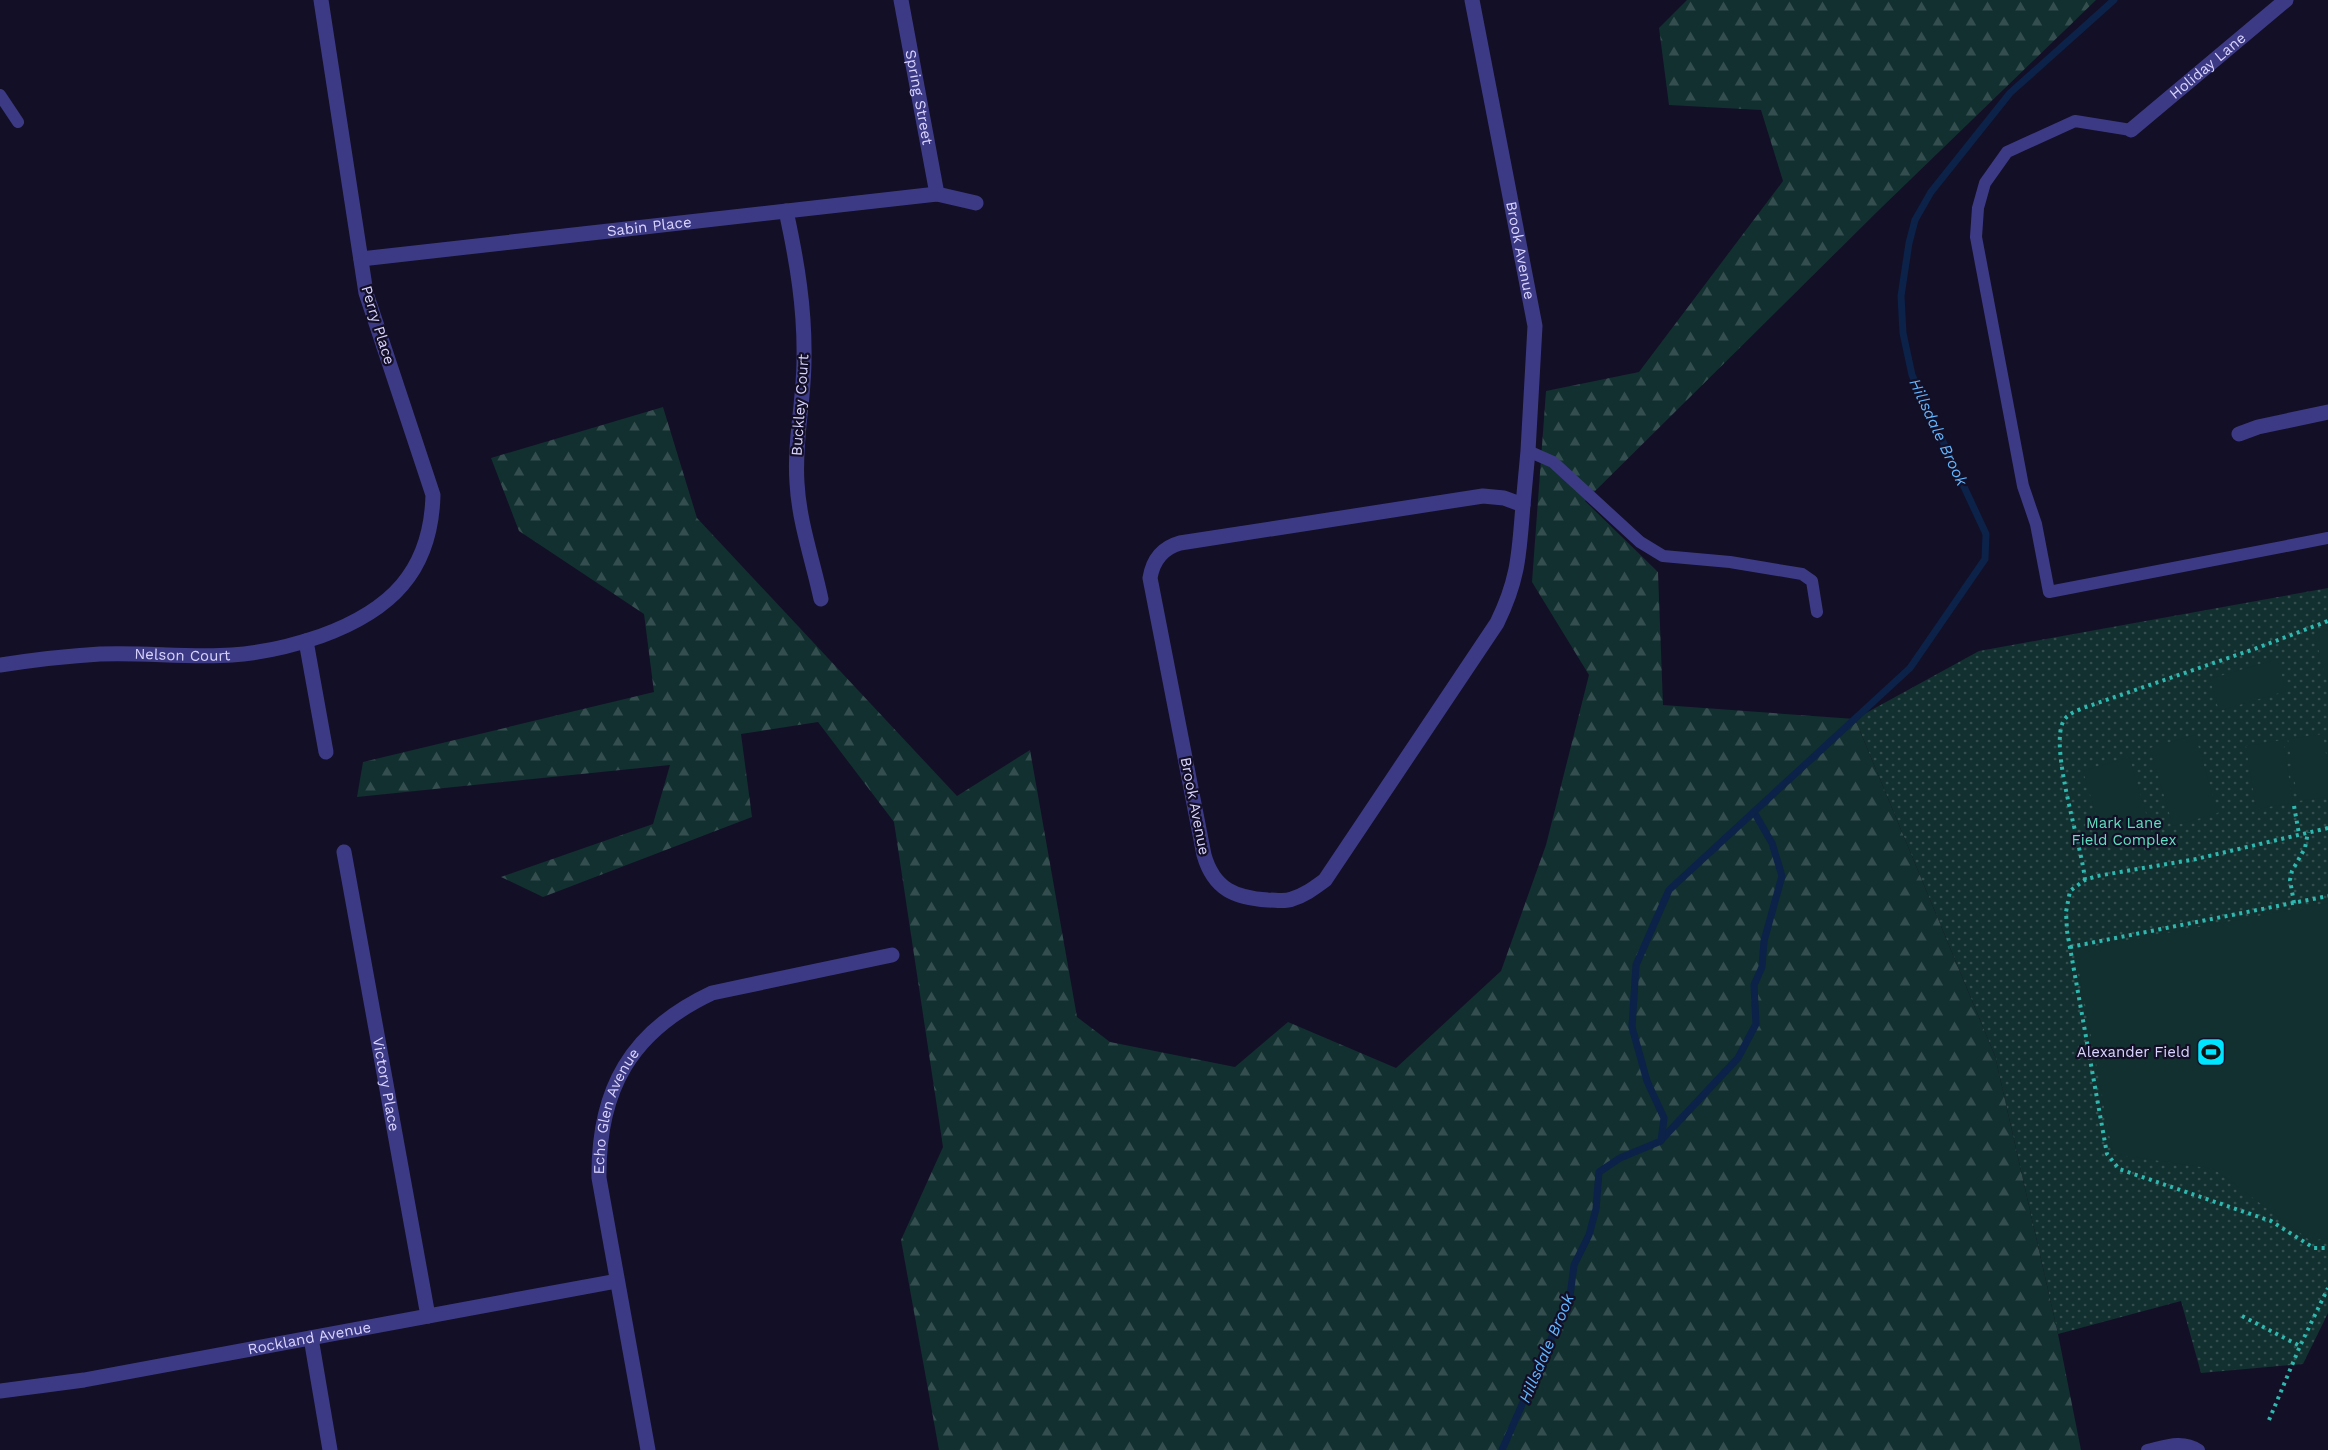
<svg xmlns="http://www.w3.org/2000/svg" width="2328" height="1450" viewBox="0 0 2328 1450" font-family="'Work Sans',sans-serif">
<defs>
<pattern id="green-dots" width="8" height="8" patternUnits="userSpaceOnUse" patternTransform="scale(1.5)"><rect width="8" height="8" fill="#12302f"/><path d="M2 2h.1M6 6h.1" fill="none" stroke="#344d4e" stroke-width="1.8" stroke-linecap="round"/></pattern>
<pattern id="forest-firs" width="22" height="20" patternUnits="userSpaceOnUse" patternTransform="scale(1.5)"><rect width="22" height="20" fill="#12302f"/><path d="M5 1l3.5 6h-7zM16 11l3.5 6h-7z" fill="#344d4e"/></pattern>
</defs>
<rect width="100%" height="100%" fill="#130f26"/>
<polygon fill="url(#green-dots)" points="2328,588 2328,1313 2303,1364 2201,1373 2181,1301 2058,1334 1995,1056 1855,719 1979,651"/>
<polygon fill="url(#forest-firs)" points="1687,0 2096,0 1880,209 1585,501 1658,572 1663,705 1855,719 1995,1056 2058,1334 2081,1450 939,1450 901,1240 943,1147 894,822 818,722 741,734 752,817 543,897 501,877 653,824 670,765 357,797 363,762 654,692 644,614 519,531 491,458 663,407 697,518 957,796 1030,750 1077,1017 1110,1042 1235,1067 1288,1022 1396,1068 1501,971 1546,845 1589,675 1532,582 1546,391 1639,372 1783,181 1761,110 1669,105 1659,28"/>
<g fill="#12302f">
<polygon points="2328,630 2328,684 2314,634"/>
<polygon points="2277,659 2286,691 2219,711 2210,679"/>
<polygon points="2323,734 2328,767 2328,797 2298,801 2288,739"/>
<polygon points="2195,735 2218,813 2173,826 2150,748"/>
<polygon points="2283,740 2293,803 2256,809 2246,746"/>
<polygon points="2129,757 2152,833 2106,847 2083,771"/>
<polygon points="2328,903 2328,1238 2311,1241 2214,1169 2113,1154 2075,950"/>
</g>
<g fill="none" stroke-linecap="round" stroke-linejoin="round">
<g stroke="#0c2248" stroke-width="7">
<polyline points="1662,1139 1738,1058 1756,1024 1754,985 1762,967 1764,941 1782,876 1772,843 1754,812"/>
<polyline points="1502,1450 1570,1296 1574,1265 1589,1235 1596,1209 1599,1172 1620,1158 1661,1141 1664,1118 1647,1081 1632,1027 1636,965 1669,890 1910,668 1985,559 1986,534 1912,375 1903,333 1901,296 1909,243 1915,220 1931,192 2010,93 2114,0"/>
</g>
<g stroke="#2fb8b0" stroke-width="4" stroke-dasharray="3 4.5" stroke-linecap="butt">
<polyline points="2294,806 2299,834"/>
<polyline points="2328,828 2196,859 2097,876 2085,880 2070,891 2066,912 2067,931 2107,1154 2119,1169 2271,1221 2314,1248 2328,1248"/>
<path d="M2085 880C2082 846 2048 746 2064 720 2068 714 2076 711 2083 708L2257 648 2328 621"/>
<polyline points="2294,903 2290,880 2292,871 2305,848 2308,832"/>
<polyline points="2070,947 2328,896"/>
<polyline points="2242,1316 2300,1346"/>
<polyline points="2269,1420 2300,1346 2328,1288"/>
</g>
<g stroke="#3d3a85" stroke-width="12">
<polyline points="0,95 18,122"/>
<polyline points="2131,130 2075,121 2007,152 1985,183 1978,208 1976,237 2023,486 2036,524 2049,592 2328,538"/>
<polyline points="1528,451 1553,462 1640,542 1663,556 1730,562 1802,574 1812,581 1817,612"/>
<path d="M2147 1450C2165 1446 2182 1439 2199 1450"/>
</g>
<g stroke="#3d3a85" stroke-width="15">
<path id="s1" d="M901 0 937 194"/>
<path id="s2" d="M1472 0 1535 326 1528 451 1523 505"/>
<path id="s3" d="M2131 130 2286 0"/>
<path d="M786 211C797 261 805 309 804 360 804 401 794 441 797 483 799 522 813 561 821 599"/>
<path id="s4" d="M361 259 937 194 976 203"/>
<polyline points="2239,434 2258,427 2328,412"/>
<path d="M1483 496 1504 498 1523 505C1519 553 1519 578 1497 623L1325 880C1314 888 1305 895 1292 899 1285 902 1276 900 1268 900 1236 898 1214 890 1204 855L1150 578C1153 560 1162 548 1180 543Z"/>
<polyline points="306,641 326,752"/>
<path id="s5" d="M0 665C33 660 66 656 100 654 143 652 188 658 232 655 262 653 292 646 321 636 390 611 431 572 433 495L366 293 321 0"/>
<path id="s6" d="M344 852 428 1316"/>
<polyline points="311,1338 330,1450"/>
<path id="s7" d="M0 1391 84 1380 617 1281"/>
<path id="s8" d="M648 1450 599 1178C598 1089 631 1031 712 993L892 955"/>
</g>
</g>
<defs>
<g id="stadium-square" transform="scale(1.5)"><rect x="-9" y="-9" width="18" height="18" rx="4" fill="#00e5ff" stroke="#130f26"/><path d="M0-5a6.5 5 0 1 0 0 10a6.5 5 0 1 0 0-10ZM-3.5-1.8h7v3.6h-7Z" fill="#111"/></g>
</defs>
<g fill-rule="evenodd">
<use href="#stadium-square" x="2211" y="1052"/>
</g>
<g text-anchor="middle" stroke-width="4.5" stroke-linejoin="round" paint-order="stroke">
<g font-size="15" fill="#d9d4ff" stroke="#130f26">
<text dy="5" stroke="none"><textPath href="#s3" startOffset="100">Holiday Lane</textPath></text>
<text dy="5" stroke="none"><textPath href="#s1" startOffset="99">Spring Street</textPath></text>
<text dy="5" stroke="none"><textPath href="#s4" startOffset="290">Sabin Place</textPath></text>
<text dy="5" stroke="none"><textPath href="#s2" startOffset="255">Brook Avenue</textPath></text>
<text transform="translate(378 325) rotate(73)" y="5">Perry Place</text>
<text transform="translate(800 405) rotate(-86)" y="5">Buckley Court</text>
<text dy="5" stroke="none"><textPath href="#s5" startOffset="183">Nelson Court</textPath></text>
<text transform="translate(1195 806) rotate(79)" y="5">Brook Avenue</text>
<text dy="5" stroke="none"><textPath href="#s6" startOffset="236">Victory Place</textPath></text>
<text dy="5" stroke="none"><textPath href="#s8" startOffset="346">Echo Glen Avenue</textPath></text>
<text dy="5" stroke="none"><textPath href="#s7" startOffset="314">Rockland Avenue</textPath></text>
</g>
<g font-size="15" fill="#5fe0c0" stroke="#130f26">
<text x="2124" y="828">Mark Lane<tspan x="2124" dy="17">Field Complex</tspan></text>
</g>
<g font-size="15" fill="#d9d4ff" stroke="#130f26" text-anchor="end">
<text x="2190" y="1057">Alexander Field</text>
</g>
<g font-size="16" font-style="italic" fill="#62b6ff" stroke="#130f26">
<text transform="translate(1939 432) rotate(65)" y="6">Hillsdale Brook</text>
<text transform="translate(1546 1348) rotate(-67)" y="6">Hillsdale Brook</text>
</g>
</g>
</svg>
